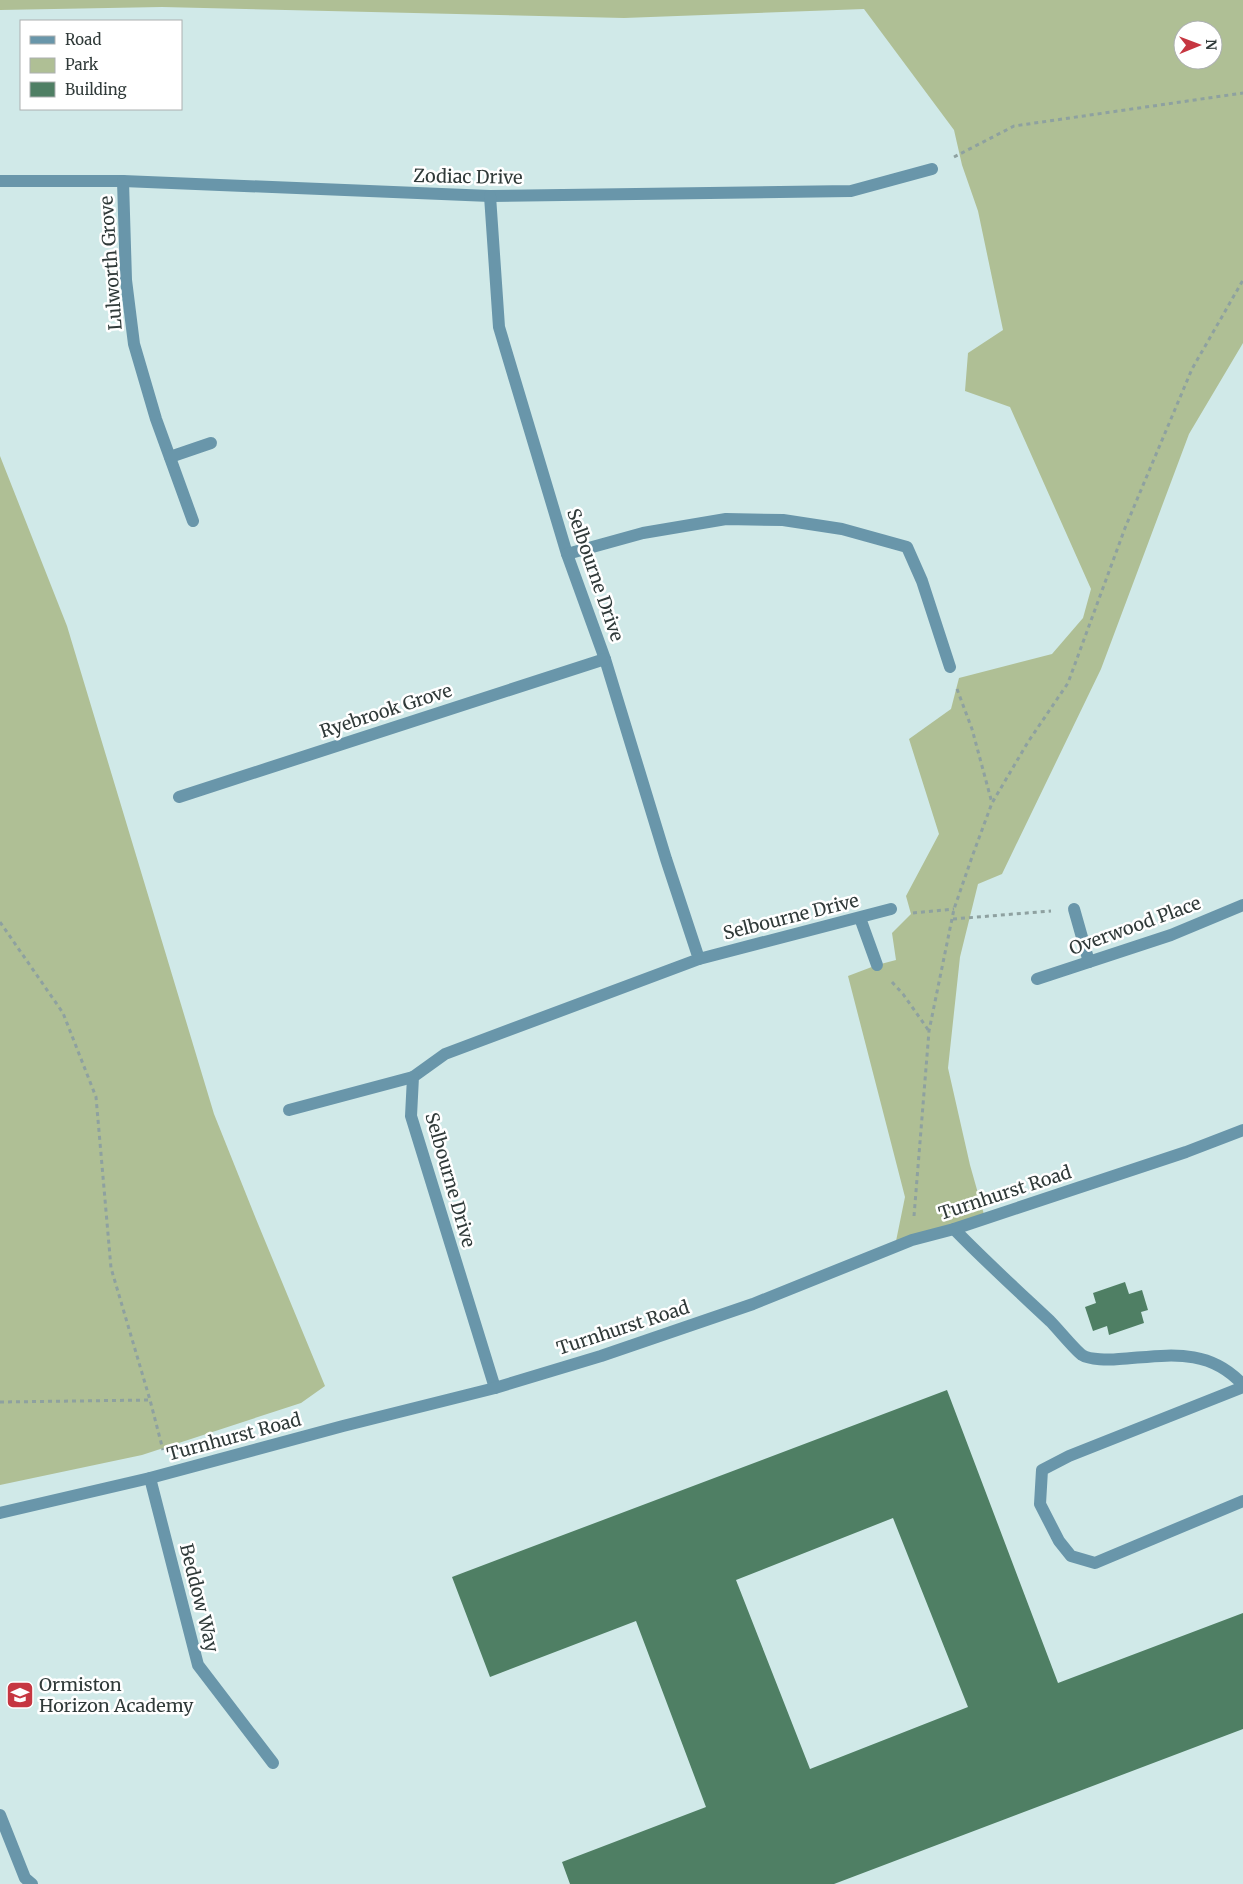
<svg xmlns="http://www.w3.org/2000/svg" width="1243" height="1884" viewBox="0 0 1243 1884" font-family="Merriweather,serif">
<rect width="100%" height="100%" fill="#d0e9e8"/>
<g fill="#afbf95" fill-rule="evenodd">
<path d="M0 0H1243V343L1189 434 1101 669 1002 874 978 884 960 957 948 1068 970 1165 985 1218 895 1246 905 1197 848 976 877 965 896 960 892 933 911 914 906 896 939 834 909 739 951 709 959 678 1052 654 1083 618 1091 589 1010 407 965 391 968 353 1003 330 978 211 962 165 954 130 864 9 624 18 162 7 0 10ZM1183 30H1213V60H1183Z"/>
<polygon points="0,456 67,626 214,1114 256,1219 325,1386 301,1403 142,1455 0,1485"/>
</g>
<g fill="#4f7f64" fill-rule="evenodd">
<polygon points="1125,1282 1129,1294 1142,1290 1148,1310 1141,1312 1144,1323 1109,1335 1107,1326 1093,1331 1085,1307 1096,1303 1093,1293"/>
<path d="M947 1390 1058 1683 1243 1613V1729L834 1884H570L562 1862 706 1807 636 1621 490 1677 452 1577ZM893 1518 968 1707 810 1769 736 1580Z"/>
</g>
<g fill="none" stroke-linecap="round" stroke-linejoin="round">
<g stroke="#8ea1a0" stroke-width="3" stroke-dasharray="4 4" stroke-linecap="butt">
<polyline points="954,157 1014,126 1243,93"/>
<polyline points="957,689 972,729 992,803"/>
<polyline points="913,913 954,909"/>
<polyline points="953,919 1051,911"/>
<polyline points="0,922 63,1013 96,1097 111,1268 150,1400 163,1450"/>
<polyline points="892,982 903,994 929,1031"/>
<polyline points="914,1216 929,1031 954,909 972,857 992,803 1028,742 1068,683 1125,528 1192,369 1243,280"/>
<polyline points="0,1402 150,1400"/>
</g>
<g stroke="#6996aa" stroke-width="12">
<polyline points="0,181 123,181 490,196 851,191 932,169"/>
<polyline points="123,181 126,280 134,344 156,419 193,521"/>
<polyline points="490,196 499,327 567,554 605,659 666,859 699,959 445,1054 413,1077 411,1116 495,1388"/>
<polyline points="170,457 211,443"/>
<polyline points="567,554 643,533 726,519 783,520 842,529 907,547 922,581 950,667"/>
<polyline points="179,797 605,659"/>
<polyline points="1074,909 1089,962"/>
<polyline points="860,918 877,965"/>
<polyline points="699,959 891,909"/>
<polyline points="1037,979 1171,935 1243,905"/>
<polyline points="289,1110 413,1077"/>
<path d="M954 1229C985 1261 1018 1291 1050 1321 1058 1329 1075 1350 1082 1355 1090 1360 1109 1360 1119 1359 1166 1356 1208 1346 1243 1385"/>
<polyline points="1243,1387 1069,1456 1042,1470 1040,1504 1059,1541 1071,1556 1095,1563 1243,1501"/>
<polyline points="150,1478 198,1665 273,1763"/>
<polyline points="0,1513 150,1478 343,1426 495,1388 601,1356 753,1304 912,1240 954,1229 1186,1152 1243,1130"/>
<polyline points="0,1815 25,1878 32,1884"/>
</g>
</g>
<defs>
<g id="school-square" transform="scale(1.4375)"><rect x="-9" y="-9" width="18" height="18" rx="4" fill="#c63641" stroke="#fff"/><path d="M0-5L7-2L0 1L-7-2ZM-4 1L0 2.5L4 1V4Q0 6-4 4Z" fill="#fff"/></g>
</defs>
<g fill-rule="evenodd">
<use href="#school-square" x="20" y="1695"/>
</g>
<g text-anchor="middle" stroke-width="5" stroke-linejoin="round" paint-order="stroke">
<g font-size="18" fill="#303a39" stroke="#fff">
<text transform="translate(468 177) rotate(1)" y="6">Zodiac Drive</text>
<text transform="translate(111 263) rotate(-94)" y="6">Lulworth Grove</text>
<text transform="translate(595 575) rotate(71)" y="6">Selbourne Drive</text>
<text transform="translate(386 711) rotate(-18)" y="6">Ryebrook Grove</text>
<text transform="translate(791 917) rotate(-14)" y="6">Selbourne Drive</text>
<text transform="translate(1135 926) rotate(-20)" y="6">Overwood Place</text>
<text transform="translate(450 1180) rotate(74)" y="6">Selbourne Drive</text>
<text transform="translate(1005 1193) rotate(-18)" y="6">Turnhurst Road</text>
<text transform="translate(623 1328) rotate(-18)" y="6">Turnhurst Road</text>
<text transform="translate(234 1437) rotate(-15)" y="6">Turnhurst Road</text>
<text transform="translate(199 1598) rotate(76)" y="6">Beddow Way</text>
</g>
<g font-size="18" fill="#303a39" stroke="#fff" text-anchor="start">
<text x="39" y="1691">Ormiston<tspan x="39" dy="21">Horizon Academy</tspan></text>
</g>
</g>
<rect x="20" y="20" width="162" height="90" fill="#ffffff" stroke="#acb0b0"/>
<rect x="30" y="36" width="25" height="8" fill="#6996aa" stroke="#acb0b0"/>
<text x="65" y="45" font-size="15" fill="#303a39">Road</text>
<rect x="30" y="58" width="25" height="15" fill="#afbf95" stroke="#acb0b0"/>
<text x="65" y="70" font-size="15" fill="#303a39">Park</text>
<rect x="30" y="82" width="25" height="15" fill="#4f7f64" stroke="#acb0b0"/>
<text x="65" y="95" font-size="15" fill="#303a39">Building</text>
<g transform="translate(1198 45) rotate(89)"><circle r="24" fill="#ffffff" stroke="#acb0b0"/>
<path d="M0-4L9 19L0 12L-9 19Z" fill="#c63641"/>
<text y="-8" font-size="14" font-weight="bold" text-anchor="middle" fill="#303a39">N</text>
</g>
</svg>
